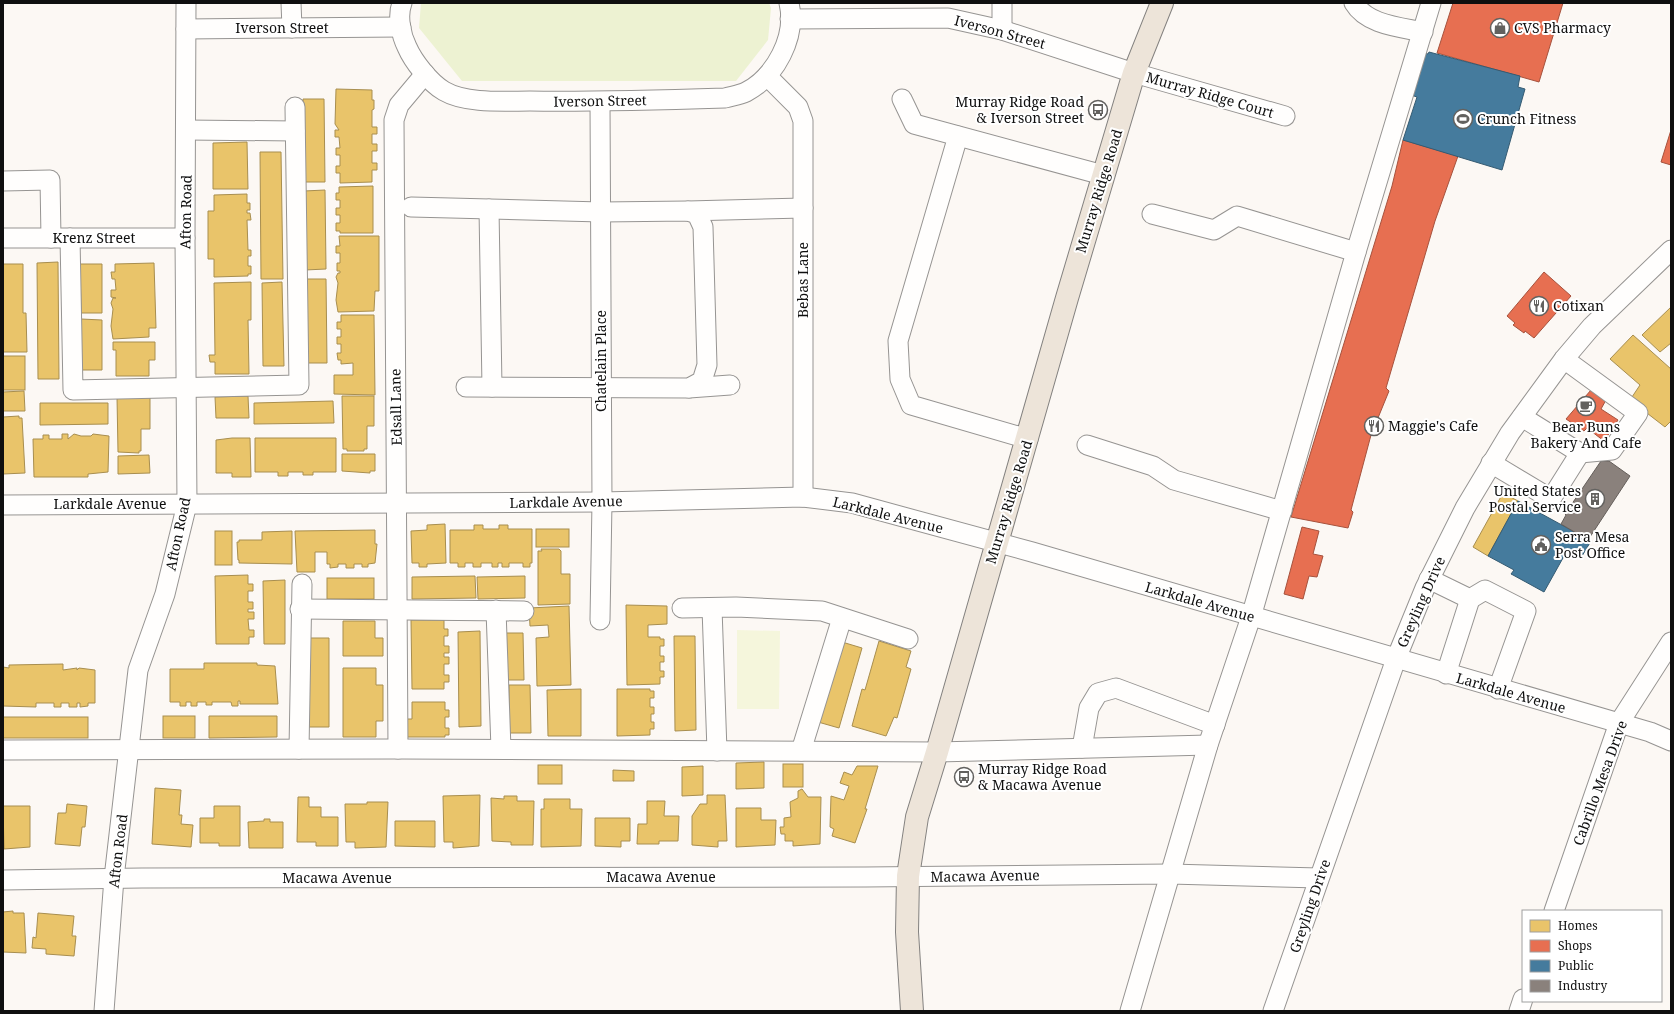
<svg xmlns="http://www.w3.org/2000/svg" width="1674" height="1014" viewBox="0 0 1674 1014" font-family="'Noto Serif',serif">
<rect width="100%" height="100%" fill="#fcf8f4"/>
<polygon fill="#edf2d2" points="421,3 769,3 771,8 768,40 736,81 462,81 419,28"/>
<polygon fill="#f5f6dc" points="737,630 780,631 779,709 737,709"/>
<g fill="#e9c46a" stroke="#a88e4f">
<polygon points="336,89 372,90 372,100 374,100 374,109 372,110 372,127 377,127 377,134 372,134 372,144 377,144 377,151 372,151 372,163 377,163 377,170 372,170 372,182 340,183 340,173 336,173 336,166 340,166 340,155 336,155 336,148 340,148 339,137 335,137 335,130 339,130 335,124"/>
<polygon points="303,99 324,99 325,182 305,182"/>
<polygon points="247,142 248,189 213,189 213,143"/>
<polygon points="260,152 281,152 283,279 261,279"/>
<polygon points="373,186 373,233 340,233 340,231 336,231 336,223 340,223 340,215 336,215 336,208 340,208 340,200 336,200 336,193 339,193 339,187"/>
<polygon points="325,190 326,269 305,270 304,191"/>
<polygon points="247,194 247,203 250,203 250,210 247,210 247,213 250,213 251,220 247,220 248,250 251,250 251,256 248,256 248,266 251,266 251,274 248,274 248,276 214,277 214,259 208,259 208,211 214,211 214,195"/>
<polygon points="339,236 379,236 379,291 375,291 374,311 338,312 336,300 338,283 336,277 338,273 340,273 340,271 337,271 337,263 340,263 340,253 336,253 336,246 340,246"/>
<polygon points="58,262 59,379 38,379 37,263"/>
<polygon points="154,263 156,328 149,328 149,337 113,339 111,326 113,309 111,303 113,298 116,298 111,297 111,290 116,290 115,279 112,279 111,272 115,272 115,264"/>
<polygon points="3,264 23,264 23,313 26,313 27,352 3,352"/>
<polygon points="80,264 102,264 102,313 81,313"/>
<polygon points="305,279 326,279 327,363 306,363"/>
<polygon points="251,282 251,320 248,320 249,374 215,374 215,362 210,362 209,355 215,355 214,283"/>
<polygon points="282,282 284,366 263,366 262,283"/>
<polygon points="1671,307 1671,343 1660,352 1642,335"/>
<polygon points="341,315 374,315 375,395 334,394 334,375 353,375 353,363 341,364 341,360 338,360 337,353 341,353 341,344 337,344 337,337 341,337 341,329 337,329 337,322 341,322"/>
<polygon points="81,319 102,320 102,370 81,370"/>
<polygon points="1633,335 1671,369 1671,421 1665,427 1630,400 1640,385 1610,359"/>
<polygon points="113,342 155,342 155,360 149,360 149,376 116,376 116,350 113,350"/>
<rect x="3" y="356" width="22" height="34"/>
<polygon points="24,391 25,411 3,411 3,392"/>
<polygon points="248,396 249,418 216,418 215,397"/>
<polygon points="342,396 374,396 374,426 367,426 367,449 364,449 364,451 347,451 347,449 343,449"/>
<polygon points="117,397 150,397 150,429 141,429 141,451 139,451 139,453 118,452"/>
<polygon points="333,401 334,423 254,424 254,403"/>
<polygon points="40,403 108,403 108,424 40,425"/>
<polygon points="19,416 19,418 22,418 25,473 3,474 3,417"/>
<polygon points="62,434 68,434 68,439 74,434 81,436 91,436 93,434 109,436 108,472 88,474 88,477 34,477 33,439 43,439 43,435 49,435 49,439 62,439"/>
<polygon points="232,438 250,438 251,477 232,477 232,473 216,473 216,440"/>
<polygon points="255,438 336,438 336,472 313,472 313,475 303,475 303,472 288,472 288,476 278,476 278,472 255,472"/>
<polygon points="342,454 375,454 375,471 370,471 370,473 342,471"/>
<polygon points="149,455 150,473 118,474 118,456"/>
<polygon points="1503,493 1518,501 1488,556 1473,547"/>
<polygon points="445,524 446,563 427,564 427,567 419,567 419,563 412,563 411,531 427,530 427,525"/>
<polygon points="474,525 483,525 483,529 499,529 499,525 508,525 508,529 532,529 532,563 530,563 530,567 523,567 523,563 509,563 509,567 502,567 502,563 498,563 498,567 492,567 492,563 481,563 481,567 473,567 473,563 465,563 465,567 458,567 458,563 450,563 450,530 474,530"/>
<rect x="536" y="529" width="33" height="18"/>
<polygon points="375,530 375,544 377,544 375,563 368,564 368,567 362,567 362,564 354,564 354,568 346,568 346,564 338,564 338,567 330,568 330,564 327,564 327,552 315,552 315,572 297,572 295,531"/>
<rect x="215" y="531" width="17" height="34"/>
<polygon points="292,531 292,564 239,563 239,560 238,560 237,542 239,542 239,540 262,540 262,532"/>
<polygon points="541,549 559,549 561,551 561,574 570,574 570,604 538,605 538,551 542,551"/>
<polygon points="248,575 248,584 253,584 253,591 248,591 248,602 253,602 253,609 248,609 248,612 254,612 254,619 248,619 249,630 254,630 254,637 249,637 249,644 216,644 215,576"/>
<polygon points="475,576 476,598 412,599 412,577"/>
<polygon points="525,576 525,598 478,599 477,577"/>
<rect x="327" y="578" width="47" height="21"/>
<polygon points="285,580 285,644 264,644 263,581"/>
<polygon points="626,605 667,606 667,624 648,625 648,637 660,637 660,639 664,639 664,646 660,646 660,656 664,656 664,662 660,662 660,671 664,671 664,677 660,677 660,684 627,685"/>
<polygon points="569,606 571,685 537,686 536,638 549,637 548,625 530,626 529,608"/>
<polygon points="411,620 444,620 444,629 448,629 448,636 444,636 444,646 449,646 449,653 444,653 444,657 449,657 449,664 444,664 444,675 449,675 449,682 444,682 444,689 412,689"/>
<polygon points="343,621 375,621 375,638 383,638 383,656 343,656"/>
<polygon points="480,631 481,726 459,727 458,632"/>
<polygon points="502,633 523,633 524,680 503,680"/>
<polygon points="674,636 695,636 696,730 675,731"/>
<polygon points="307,638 329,638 329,727 308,727"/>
<polygon points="879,641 911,651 906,667 911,669 897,718 894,717 886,736 852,726 862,689 865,690"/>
<polygon points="842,642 862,648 839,728 818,722"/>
<polygon points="204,663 257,663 257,665 275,666 278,704 240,704 240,701 238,701 238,706 232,706 231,702 212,702 212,705 206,705 206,702 197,702 197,706 191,706 191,702 186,702 186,706 180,706 180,702 170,702 170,669 204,669"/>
<polygon points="63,664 63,670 77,668 77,670 79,668 95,670 95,703 88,703 88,706 80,707 80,703 77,703 77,707 69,707 69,703 61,703 61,707 54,707 54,703 36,703 36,707 3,706 3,667 9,668 9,665"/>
<polygon points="343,668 376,668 376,685 383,685 383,721 376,721 376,737 343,737"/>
<polygon points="509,685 530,685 531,733 509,733"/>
<polygon points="581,689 581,736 548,736 547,690"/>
<polygon points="617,689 650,689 650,691 654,691 654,698 650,698 650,707 654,707 654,714 651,714 651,722 654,722 654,729 650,729 650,735 617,736"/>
<polygon points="412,702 445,702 445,710 449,710 449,717 445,717 445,728 449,728 449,735 445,735 445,737 407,737 407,719 412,719"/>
<rect x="163" y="716" width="32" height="22"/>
<polygon points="209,716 277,716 277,737 209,738"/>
<rect x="3" y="717" width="85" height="21"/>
<polygon points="764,762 764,788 736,789 736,763"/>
<rect x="783" y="764" width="20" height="23"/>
<rect x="538" y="765" width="24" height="19"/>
<polygon points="703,766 703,795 682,796 682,767"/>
<polygon points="857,766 878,766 865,809 867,809 855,843 832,836 834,829 830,827 831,796 844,800 849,786 840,783 844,772 852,775"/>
<polygon points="613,770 634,771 634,781 613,781"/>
<polygon points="155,788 181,790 179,815 182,815 181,824 193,825 191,847 152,844"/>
<polygon points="802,789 808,797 821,797 820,844 793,846 793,841 785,841 785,834 781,834 780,827 784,827 784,818 791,817 790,802 798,798 798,791"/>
<polygon points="480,795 479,846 453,848 453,842 444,842 443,796"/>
<polygon points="707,795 725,795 727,841 718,841 718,847 692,845 692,816 700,804 707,804"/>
<polygon points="504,796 517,796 517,801 534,801 533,845 511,845 511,842 492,841 491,798 504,799"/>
<polygon points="298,797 309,797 309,807 321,807 321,817 338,817 338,846 316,846 316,842 297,842"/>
<polygon points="544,799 570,799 570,809 582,809 581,846 541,847 541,809 544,809"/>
<polygon points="647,801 665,801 664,816 679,816 678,841 659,841 659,844 637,844 638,824 647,824"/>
<polygon points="367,802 388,802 386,847 355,848 355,842 346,842 345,804 367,804"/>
<polygon points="67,804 87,806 85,827 82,827 80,846 55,844 58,813 66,813"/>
<polygon points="3,806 30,806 30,847 4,849"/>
<polygon points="214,806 240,806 240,846 219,846 219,843 200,843 200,818 214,818"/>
<polygon points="736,808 761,808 761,820 776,820 775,845 736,847"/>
<polygon points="595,818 630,818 630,841 621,841 621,847 595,846"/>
<polygon points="264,819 270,819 270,822 283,822 283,848 249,848 248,822 264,821"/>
<polygon points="395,821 435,821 435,847 395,846"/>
<polygon points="13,911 13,913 24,913 26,953 3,952 3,912"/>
<polygon points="38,913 74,916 72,936 76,936 74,956 46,954 46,949 32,948 33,937 36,938"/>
</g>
<g fill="#e76f51" stroke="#a6523d">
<polygon points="1453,3 1563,3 1539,82 1437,53"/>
<polygon points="1671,130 1671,165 1661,162"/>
<polygon points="1403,140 1458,156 1435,221 1386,388 1389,391 1371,435 1351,510 1353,512 1348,528 1291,517 1392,186"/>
<polygon points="1544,272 1571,296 1534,338 1525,331 1524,333 1513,325 1515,323 1507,316"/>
<polygon points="1591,390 1606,400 1601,409 1618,420 1604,441 1587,428 1584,431 1566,419"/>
<polygon points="1302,527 1319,531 1313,554 1323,556 1317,577 1309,576 1303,599 1284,594"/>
</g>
<g fill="#457b9d" stroke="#355b72">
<polygon points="1420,52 1428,54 1429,52 1520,76 1518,87 1525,89 1502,170 1403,140 1417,97 1408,94"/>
<polygon points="1518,501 1591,541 1582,556 1568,549 1544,592 1513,575 1511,574 1514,570 1488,556"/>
</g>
<polygon fill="#8a817c" stroke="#655f5b" points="1601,461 1609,461 1630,476 1588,540 1561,524 1566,515 1565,514"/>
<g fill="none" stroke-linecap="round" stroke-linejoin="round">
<g stroke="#969492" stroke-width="21">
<g id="minor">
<polyline points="291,3 292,28"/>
<path d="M402 3C397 16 401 35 407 47 413 61 430 83 444 91 466 104 505 101 530 101 595 102 660 100 725 98 732 96 740 95 746 92 775 77 797 37 789 3"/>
<path d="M1354 3C1367 25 1400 27 1423 32"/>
<polyline points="790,19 948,18 1002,30 1134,73 1285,116"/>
<polyline points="186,29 401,27"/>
<polyline points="1002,30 1002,3"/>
<polyline points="767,76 798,107 803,121 803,497"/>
<polyline points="902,99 914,124 1103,175"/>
<polyline points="186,130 295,131"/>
<polyline points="958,136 898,341 900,379 911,405 1028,439"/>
<polyline points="3,181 50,180 51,238"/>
<polyline points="411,207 601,212 688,211 697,214 703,227 707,365 702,381 689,388 466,387"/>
<polyline points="489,209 492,387"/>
<polyline points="688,211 803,208"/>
<polyline points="1152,214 1214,230 1237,216 1356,252"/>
<polyline points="3,238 185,238"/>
<polyline points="70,238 73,390 299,385 295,107"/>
<polyline points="1564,359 1638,413 1612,450 1580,453"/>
<polyline points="689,388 730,385"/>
<polyline points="1087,445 1153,466 1174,480 1282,511"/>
<polyline points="1491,463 1551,499 1580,453 1522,417"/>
<polyline points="3,505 602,502 803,497 852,503 1032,552 1650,732 1671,741"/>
<polyline points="1429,579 1470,599 1485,590 1526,611 1498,689"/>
<polyline points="682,608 736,607 822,611 908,639"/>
<polyline points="712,608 717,751"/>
<polyline points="300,609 524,611"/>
<polyline points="496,610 501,749"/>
<polyline points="600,620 602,502 600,103"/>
<polyline points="1446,674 1470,599"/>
<polyline points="1082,748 1089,708 1098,693 1116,688 1215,725"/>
<polyline points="299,749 302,584"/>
<polyline points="398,749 394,120 399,105 425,74"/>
<polyline points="3,750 398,749 937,752 1208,745"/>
<polyline points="801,751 842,618"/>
<polyline points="3,880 142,878 865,877 1170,874 1319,878"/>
<polyline points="1554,911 1619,723 1671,642"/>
<polyline points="104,1011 114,878 138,670 165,594 187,504 185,238 186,3"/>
<polyline points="1130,1011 1208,745 1251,617 1356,252 1431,3"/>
<polyline points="1273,1011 1396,659 1425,588 1465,508 1510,433 1564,359 1592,326 1671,250"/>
<polyline points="1519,1011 1523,999"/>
</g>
</g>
<g stroke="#83817f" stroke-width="24">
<polyline id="major" points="912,1011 907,932 908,876 917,817 937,752 1067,298 1134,73 1162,3"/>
</g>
<use href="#minor" stroke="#fffefd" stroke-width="19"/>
<use href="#major" stroke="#ede4d9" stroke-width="22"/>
</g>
<defs>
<g id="shop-ring" transform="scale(1)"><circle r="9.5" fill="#fff" stroke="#62615f" stroke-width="1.5"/><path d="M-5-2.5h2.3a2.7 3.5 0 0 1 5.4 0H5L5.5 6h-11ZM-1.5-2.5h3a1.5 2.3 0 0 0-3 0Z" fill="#62615f"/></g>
<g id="bus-ring" transform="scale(1)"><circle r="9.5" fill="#fff" stroke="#62615f" stroke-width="1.5"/><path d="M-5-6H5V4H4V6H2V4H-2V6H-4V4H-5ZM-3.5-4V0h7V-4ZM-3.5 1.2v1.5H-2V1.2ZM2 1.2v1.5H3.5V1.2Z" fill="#62615f"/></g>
<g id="stadium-ring" transform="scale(1)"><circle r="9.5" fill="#fff" stroke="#62615f" stroke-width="1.5"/><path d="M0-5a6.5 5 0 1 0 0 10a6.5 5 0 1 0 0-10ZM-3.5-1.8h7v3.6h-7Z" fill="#62615f"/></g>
<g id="restaurant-ring" transform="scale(1)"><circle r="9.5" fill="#fff" stroke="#62615f" stroke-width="1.5"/><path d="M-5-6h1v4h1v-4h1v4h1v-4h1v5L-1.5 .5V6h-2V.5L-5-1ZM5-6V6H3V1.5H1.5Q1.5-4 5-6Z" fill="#62615f"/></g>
<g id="cafe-ring" transform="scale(1)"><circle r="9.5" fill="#fff" stroke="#62615f" stroke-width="1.5"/><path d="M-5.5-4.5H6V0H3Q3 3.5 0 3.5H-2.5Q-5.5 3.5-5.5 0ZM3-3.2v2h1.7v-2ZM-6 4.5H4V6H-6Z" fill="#62615f"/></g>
<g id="building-ring" transform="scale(1)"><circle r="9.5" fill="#fff" stroke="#62615f" stroke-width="1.5"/><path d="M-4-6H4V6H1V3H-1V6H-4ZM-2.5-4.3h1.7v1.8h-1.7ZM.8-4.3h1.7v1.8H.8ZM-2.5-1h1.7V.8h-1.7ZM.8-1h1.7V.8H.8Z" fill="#62615f"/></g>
<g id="civic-ring" transform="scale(1)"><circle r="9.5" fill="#fff" stroke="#62615f" stroke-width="1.5"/><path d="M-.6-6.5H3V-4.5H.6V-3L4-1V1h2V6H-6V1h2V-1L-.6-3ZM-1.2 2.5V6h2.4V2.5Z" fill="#62615f"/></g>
</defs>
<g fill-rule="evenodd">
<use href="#shop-ring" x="1500" y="28"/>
<use href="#bus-ring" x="1098" y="110"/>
<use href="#stadium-ring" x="1463" y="119"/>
<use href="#restaurant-ring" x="1539" y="306"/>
<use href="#cafe-ring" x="1586" y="406"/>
<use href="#restaurant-ring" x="1374" y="426"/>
<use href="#building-ring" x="1595" y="499"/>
<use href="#civic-ring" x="1541" y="545"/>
<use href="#bus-ring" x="964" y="777"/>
</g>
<g text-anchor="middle" stroke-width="4" stroke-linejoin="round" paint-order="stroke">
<g font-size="14" fill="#0f0f0f" stroke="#fff">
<text x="282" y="33">Iverson Street</text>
<text transform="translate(1000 32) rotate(15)" y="5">Iverson Street</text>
<text transform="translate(1210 95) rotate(16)" y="5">Murray Ridge Court</text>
<text transform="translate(600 101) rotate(-1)" y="5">Iverson Street</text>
<text transform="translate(1099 191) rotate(-73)" y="5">Murray Ridge Road</text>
<text transform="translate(186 212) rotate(-89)" y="5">Afton Road</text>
<text x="94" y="243">Krenz Street</text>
<text transform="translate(803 280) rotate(-90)" y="5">Bebas Lane</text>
<text transform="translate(601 361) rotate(-90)" y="5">Chatelain Place</text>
<text transform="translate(396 407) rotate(-91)" y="5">Edsall Lane</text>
<text transform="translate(566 502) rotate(-1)" y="5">Larkdale Avenue</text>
<text transform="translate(1009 502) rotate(-73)" y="5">Murray Ridge Road</text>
<text x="110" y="509">Larkdale Avenue</text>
<text transform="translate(888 515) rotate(14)" y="5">Larkdale Avenue</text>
<text transform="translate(178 534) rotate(-78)" y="5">Afton Road</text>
<text transform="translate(1200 602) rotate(16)" y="5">Larkdale Avenue</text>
<text transform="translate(1421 602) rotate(-66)" y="5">Greyling Drive</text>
<text transform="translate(1511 693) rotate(16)" y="5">Larkdale Avenue</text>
<text transform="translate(1600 783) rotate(-70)" y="5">Cabrillo Mesa Drive</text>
<text transform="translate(118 851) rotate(-83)" y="5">Afton Road</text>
<text transform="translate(985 876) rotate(-1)" y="5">Macawa Avenue</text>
<text x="661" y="882">Macawa Avenue</text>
<text x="337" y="883">Macawa Avenue</text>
<text transform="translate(1310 906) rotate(-71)" y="5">Greyling Drive</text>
</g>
<g font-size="14" fill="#0f0f0f" stroke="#fff" text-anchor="start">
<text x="1514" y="33">CVS Pharmacy</text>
<text x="1084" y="107" text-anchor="end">Murray Ridge Road<tspan x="1084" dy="16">&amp; Iverson Street</tspan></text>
<text x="1477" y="124">Crunch Fitness</text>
<text x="1553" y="311">Cotixan</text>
<text x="1388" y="431">Maggie's Cafe</text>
<text x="1586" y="432" text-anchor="middle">Bear Buns<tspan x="1586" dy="16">Bakery And Cafe</tspan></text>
<text x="1581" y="496" text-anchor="end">United States<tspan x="1581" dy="16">Postal Service</tspan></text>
<text x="1555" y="542">Serra Mesa<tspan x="1555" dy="16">Post Office</tspan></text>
<text x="978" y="774">Murray Ridge Road<tspan x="978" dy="16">&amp; Macawa Avenue</tspan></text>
</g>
</g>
<rect width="1674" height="1014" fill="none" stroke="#0f0f0f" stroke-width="8"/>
<rect x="1522" y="910" width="140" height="92" fill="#ffffff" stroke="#9f9f9f"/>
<rect x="1530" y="920" width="20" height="12" fill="#e9c46a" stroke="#9f9f9f"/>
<text x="1558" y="930" font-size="12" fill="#0f0f0f">Homes</text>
<rect x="1530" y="940" width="20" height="12" fill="#e76f51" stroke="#9f9f9f"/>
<text x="1558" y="950" font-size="12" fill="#0f0f0f">Shops</text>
<rect x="1530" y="960" width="20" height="12" fill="#457b9d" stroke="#9f9f9f"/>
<text x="1558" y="970" font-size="12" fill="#0f0f0f">Public</text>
<rect x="1530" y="980" width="20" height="12" fill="#8a817c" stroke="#9f9f9f"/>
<text x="1558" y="990" font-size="12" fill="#0f0f0f">Industry</text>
</svg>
